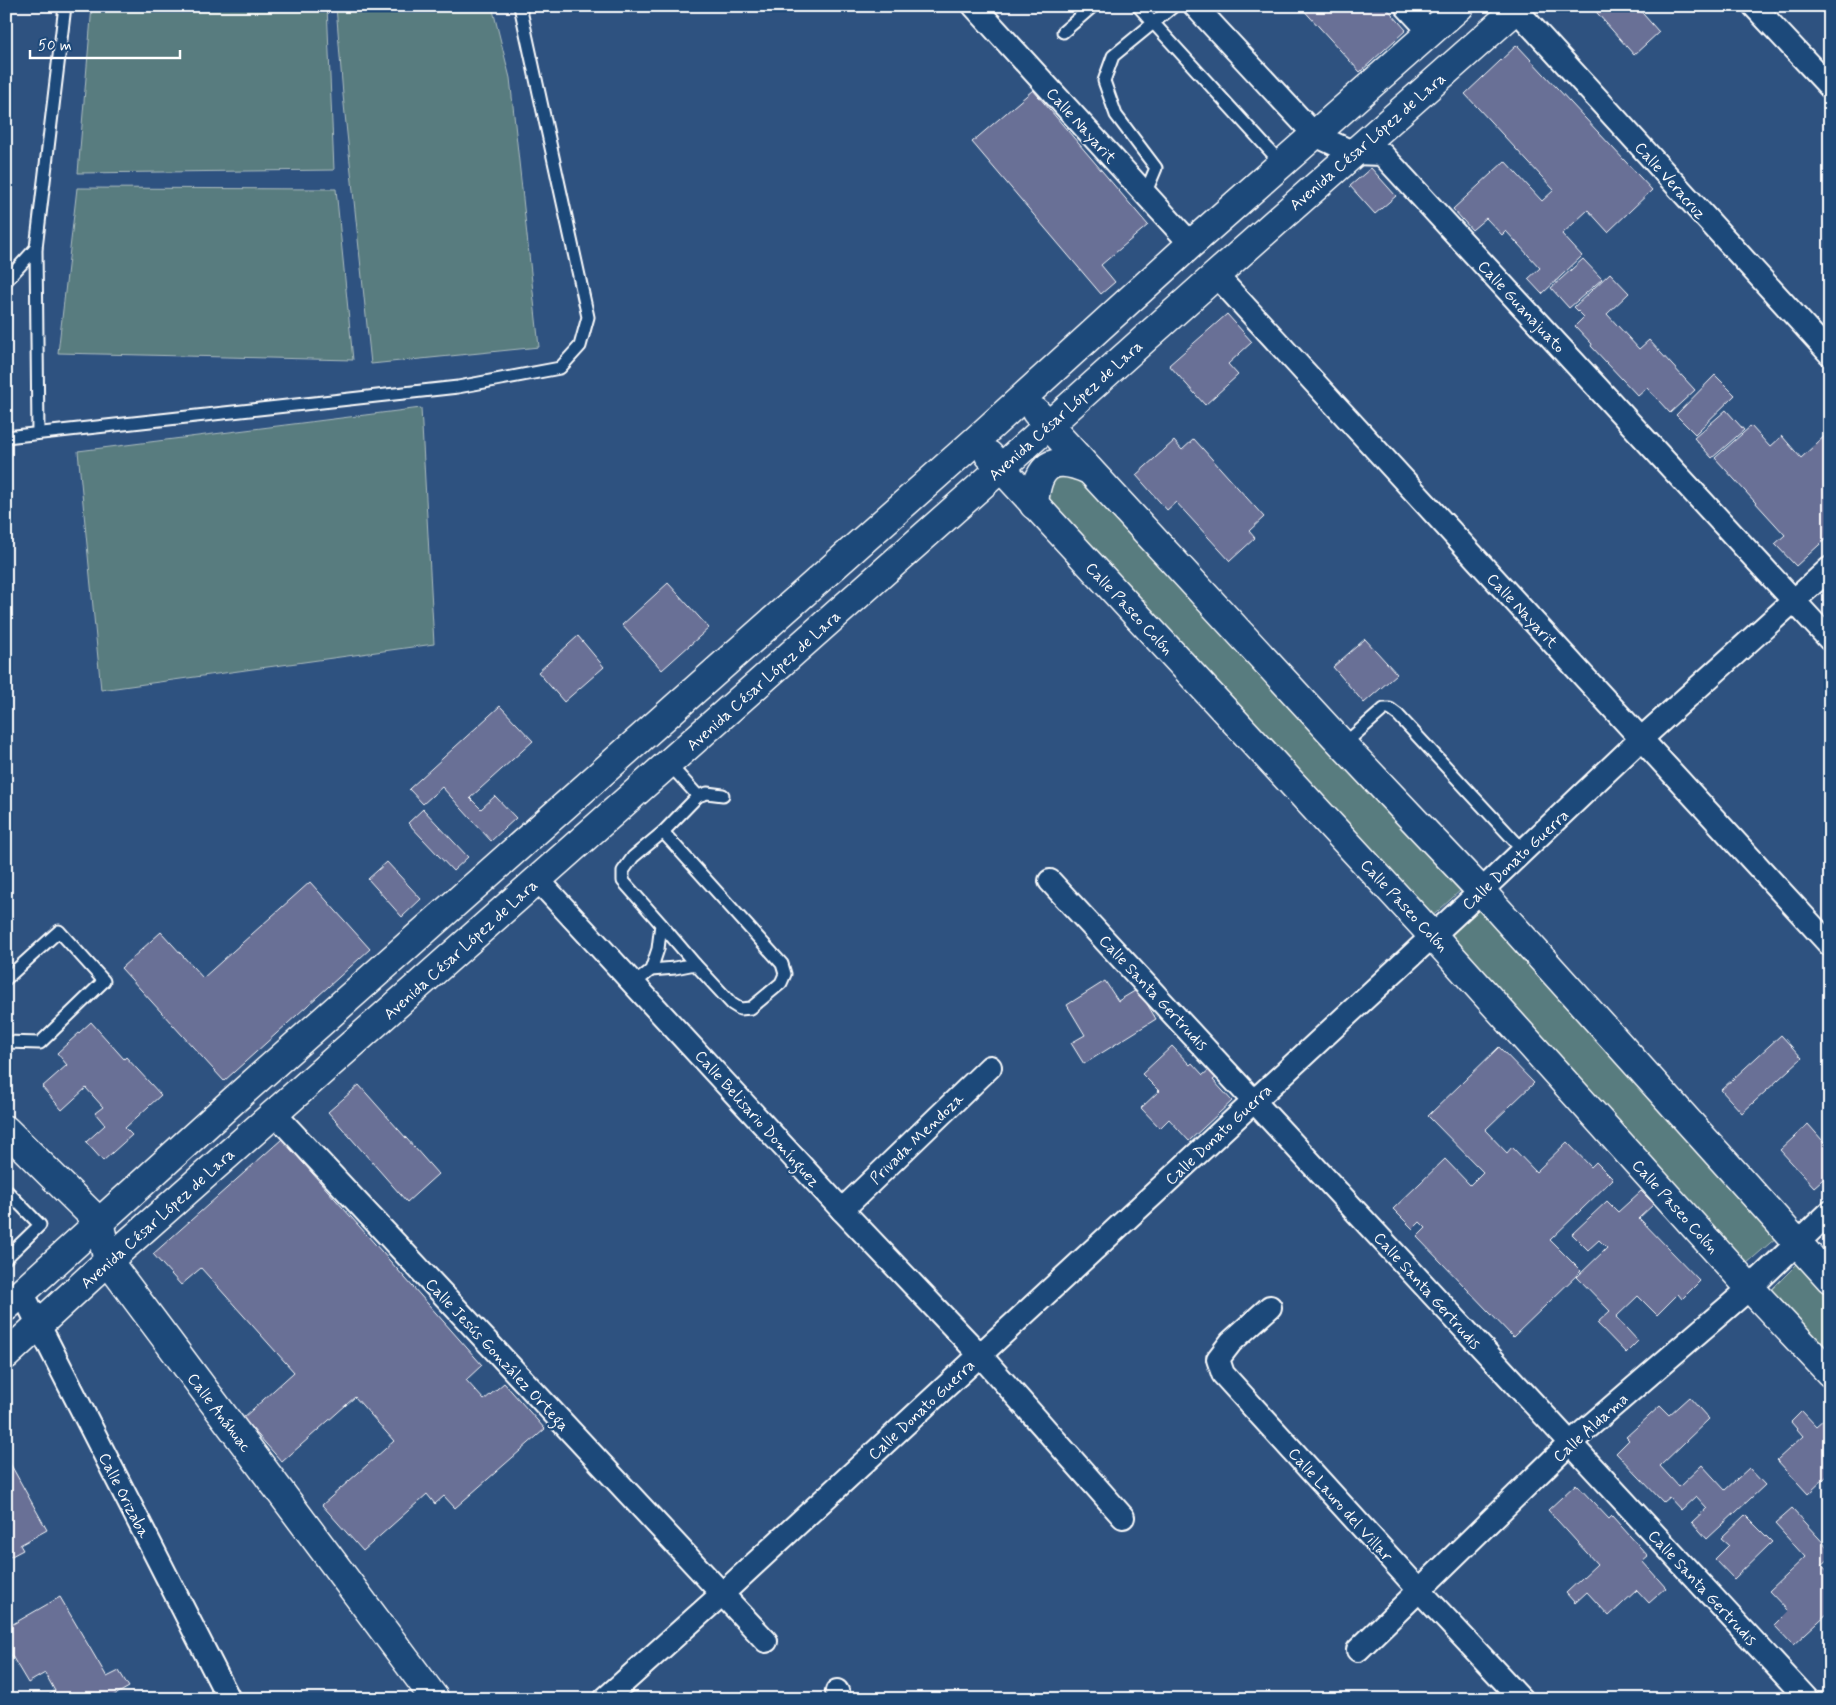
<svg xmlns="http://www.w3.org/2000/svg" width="1836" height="1705" viewBox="0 0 1836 1705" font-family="Mynerve,sans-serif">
<rect width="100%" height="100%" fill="#2e5280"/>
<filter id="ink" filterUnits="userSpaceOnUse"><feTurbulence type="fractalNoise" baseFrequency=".02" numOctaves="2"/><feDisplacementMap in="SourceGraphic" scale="10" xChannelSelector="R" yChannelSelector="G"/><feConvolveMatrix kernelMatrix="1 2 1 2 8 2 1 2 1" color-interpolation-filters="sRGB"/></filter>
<g filter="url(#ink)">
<g fill="#597b7f" stroke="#acbdbf">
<polygon points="92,6 327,6 334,170 78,173"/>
<polygon points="336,6 492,6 510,78 539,347 371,364 343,95"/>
<polygon points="77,188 336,189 353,360 58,353"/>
<polygon points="421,408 434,644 101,690 78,451"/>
<polygon points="1064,469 1098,488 1463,888 1426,922 1058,522 1044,488"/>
<polygon points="1477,904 1777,1237 1746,1264 1441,937"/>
<polygon points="1800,1261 1830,1293 1830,1355 1770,1291"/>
</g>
<g fill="#697096" stroke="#fff">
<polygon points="1300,6 1385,6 1406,30 1360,72"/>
<polygon points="1591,6 1636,6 1659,32 1634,55"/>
<polygon points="1517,45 1652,190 1608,232 1588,210 1562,234 1582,256 1542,294 1528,279 1540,268 1506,231 1502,235 1486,218 1472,230 1453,209 1505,161 1542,201 1554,190 1465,94"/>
<polygon points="1033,90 1148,225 1101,265 1115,282 1101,294 972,142"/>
<polygon points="1371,168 1396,196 1375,214 1350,186"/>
<polygon points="1583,259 1602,279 1569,308 1551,288"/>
<polygon points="1610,273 1629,293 1607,314 1639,349 1649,340 1695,390 1670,413 1647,388 1638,396 1591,346 1592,344 1575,326 1584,317 1574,307"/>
<polygon points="1227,314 1252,342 1228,364 1238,375 1205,405 1169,365"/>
<polygon points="1715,375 1735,395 1695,434 1676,415"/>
<polygon points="1726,410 1744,430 1712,458 1694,438"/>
<polygon points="1751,426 1770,447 1782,436 1801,458 1830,431 1830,535 1796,566 1775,544 1785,535 1715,458"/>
<polygon points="1194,439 1264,517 1249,531 1255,538 1230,561 1176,502 1167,510 1136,475 1174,441 1182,450"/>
<polygon points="668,583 709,628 662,670 622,625"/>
<polygon points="578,636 604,667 564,702 538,672"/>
<polygon points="1365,639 1397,674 1364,703 1333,667"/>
<polygon points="500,706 533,741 470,798 481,809 495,796 516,818 491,841 442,787 423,804 409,789"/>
<polygon points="423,809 468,857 453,871 408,823"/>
<polygon points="387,862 421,899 402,917 368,879"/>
<polygon points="310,882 370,949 224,1081 121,968 161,932 203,978"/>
<polygon points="1105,981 1118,1001 1138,989 1156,1019 1084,1064 1071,1043 1085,1035 1067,1005"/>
<polygon points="91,1022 124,1059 126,1057 161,1095 125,1128 132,1135 103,1161 86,1142 105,1125 95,1113 103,1107 86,1088 62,1110 42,1087 67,1065 57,1053"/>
<polygon points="1781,1035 1802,1058 1742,1113 1721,1090"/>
<polygon points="1172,1046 1190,1065 1192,1063 1203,1075 1210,1069 1217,1077 1213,1080 1232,1101 1189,1141 1169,1119 1160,1128 1141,1108 1159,1091 1142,1074"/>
<polygon points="1499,1047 1534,1083 1485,1130 1507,1153 1512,1147 1536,1172 1567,1142 1591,1167 1596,1162 1613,1179 1550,1240 1581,1271 1513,1337 1417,1237 1426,1228 1420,1222 1413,1229 1393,1209 1445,1159 1470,1185 1483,1172 1428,1116"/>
<polygon points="359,1085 438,1174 407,1202 328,1112"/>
<polygon points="1808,1124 1830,1149 1830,1173 1814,1187 1780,1150"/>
<polygon points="282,1139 482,1365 466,1380 484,1400 504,1383 545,1429 455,1508 444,1496 435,1504 427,1494 363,1551 322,1505 394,1441 355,1397 282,1462 243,1418 294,1372 201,1268 181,1285 153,1254"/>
<polygon points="1641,1191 1654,1204 1639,1218 1700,1281 1682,1299 1678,1294 1657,1315 1638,1296 1616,1317 1638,1341 1626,1353 1597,1323 1610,1311 1577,1277 1607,1248 1599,1240 1588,1250 1572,1234 1607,1201 1618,1212"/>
<polygon points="1689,1397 1709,1419 1660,1466 1679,1487 1702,1465 1725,1490 1749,1468 1765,1485 1707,1539 1692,1522 1707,1508 1696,1496 1681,1510 1669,1497 1663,1502 1616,1453 1629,1440 1626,1437 1660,1406 1669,1415"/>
<polygon points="1802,1411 1816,1426 1825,1418 1830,1424 1830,1480 1827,1476 1808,1494 1777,1460 1803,1436 1791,1422"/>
<polygon points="6,1456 47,1530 20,1545 23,1550 6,1559"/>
<polygon points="1576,1484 1609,1519 1612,1516 1648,1556 1642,1561 1666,1588 1649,1603 1637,1590 1609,1616 1587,1592 1575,1603 1566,1593 1597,1564 1548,1510"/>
<polygon points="1792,1509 1830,1550 1830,1558 1822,1565 1830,1574 1830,1611 1793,1645 1774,1625 1788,1611 1769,1591 1805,1557 1775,1524"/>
<polygon points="1745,1515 1772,1542 1734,1579 1715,1559 1729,1545 1721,1538"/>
<polygon points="60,1597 107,1677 119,1671 129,1687 113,1696 114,1699 41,1699 55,1691 45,1673 28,1683 6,1646 6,1628"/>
</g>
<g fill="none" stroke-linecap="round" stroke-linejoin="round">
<g stroke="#fff" stroke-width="15">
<g id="service">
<polyline points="1138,6 1282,164"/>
<polyline points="1063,32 1093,6"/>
<polyline points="1145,194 1156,168 1116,115 1104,81 1113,56 1174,6"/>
<polyline points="6,281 36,248"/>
<polyline points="38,433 36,248 65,6"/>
<polyline points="6,437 458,387 560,368 580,346 588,317 520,6"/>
<polyline points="1343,745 1384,709 1390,709 1398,715 1524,851"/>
<polyline points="669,764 698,796"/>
<polyline points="661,924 695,964"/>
<polyline points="651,970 675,968 695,964 732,1004 740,1009 751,1008 781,983 785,974 782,964 663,832"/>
<polyline points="6,979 59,931 104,981 40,1043 6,1042"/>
<polyline points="635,983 651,970 658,949 661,924 623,881 623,871 633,857 663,832 698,796 707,793 723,795"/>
<polyline points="6,1190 40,1225 6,1258"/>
</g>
</g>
<g stroke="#fff" stroke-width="26">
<g id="minor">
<polyline points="974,6 1191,244"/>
<polyline points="1195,6 1315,135 1354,153 1382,154 1830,640"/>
<polyline points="1406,6 1431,33"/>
<polyline points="1513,6 1830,354"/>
<polyline points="1754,6 1830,87"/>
<polyline points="1216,275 1830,945"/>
<polyline points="538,880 842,1210 980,1355 1123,1517"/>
<path d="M1050 881C1303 1153 1554 1427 1807 1699"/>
<polyline points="275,1114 766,1641"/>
<polyline points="842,1210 990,1067"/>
<polyline points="22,1292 229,1699"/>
<polyline points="1270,1307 1231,1342 1218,1359 1223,1374 1420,1591 1521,1699"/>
<polyline points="1358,1650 1569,1444 1750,1288 1830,1212"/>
<polyline points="837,1691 840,1699"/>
<polyline points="605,1699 722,1594 1481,891 1641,739 1830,568"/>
</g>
</g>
<g stroke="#fff" stroke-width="31">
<polyline id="tertiary" points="6,1130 99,1222 108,1261 435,1699"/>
</g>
<g stroke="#fff" stroke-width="31">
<g id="primary">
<polyline points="1036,412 1343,745 1481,891 1830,1279"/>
<polyline points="989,455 1433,936 1750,1288 1830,1373"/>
<path d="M1034 505C1037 465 1052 454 1089 470"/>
<polyline points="6,1307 234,1100 976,440 1191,244 1460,6"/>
<polyline points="6,1355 108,1261 1001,468 1216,275 1520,6"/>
</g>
</g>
<use href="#service" stroke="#1f4a7a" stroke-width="11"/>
<use href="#minor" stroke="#1f4a7a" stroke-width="22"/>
<use href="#tertiary" stroke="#1f4a7a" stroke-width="28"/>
<use href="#primary" stroke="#1f4a7a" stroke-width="28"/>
</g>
</g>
<g text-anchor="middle" stroke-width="4.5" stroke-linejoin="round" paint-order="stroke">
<g font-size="16" fill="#fff" stroke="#1f4a7a">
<text transform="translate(1082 125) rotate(48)" y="6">Calle Nayarit</text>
<text transform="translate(1367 141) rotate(-41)" y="6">Avenida César López de Lara</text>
<text transform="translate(1671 180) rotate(48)" y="6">Calle Veracruz</text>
<text transform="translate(1522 306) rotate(47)" y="6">Calle Guanajuato</text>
<text transform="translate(1065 410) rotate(-42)" y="6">Avenida César López de Lara</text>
<text transform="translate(1130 608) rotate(47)" y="6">Calle Paseo Colón</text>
<text transform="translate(1523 610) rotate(47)" y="6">Calle Nayarit</text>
<text transform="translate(763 680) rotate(-42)" y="6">Avenida César López de Lara</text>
<text transform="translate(1515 859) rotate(-43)" y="6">Calle Donato Guerra</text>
<text transform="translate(1405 905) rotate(47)" y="6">Calle Paseo Colón</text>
<text transform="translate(460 949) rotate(-42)" y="6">Avenida César López de Lara</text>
<text transform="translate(1154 992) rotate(47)" y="6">Calle Santa Gertrudis</text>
<text transform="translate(758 1118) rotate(48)" y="6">Calle Belisario Domínguez</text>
<text transform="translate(1218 1134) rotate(-43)" y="6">Calle Donato Guerra</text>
<text transform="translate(916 1138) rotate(-44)" y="6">Privada Mendoza</text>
<text transform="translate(1676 1206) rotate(48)" y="6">Calle Paseo Colón</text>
<text transform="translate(157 1218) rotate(-42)" y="6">Avenida César López de Lara</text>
<text transform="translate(1428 1290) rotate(48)" y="6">Calle Santa Gertrudis</text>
<text transform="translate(498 1354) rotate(47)" y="6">Calle Jesús González Ortega</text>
<text transform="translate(921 1409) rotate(-43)" y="6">Calle Donato Guerra</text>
<text transform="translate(220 1412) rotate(53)" y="6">Calle Anáhuac</text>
<text transform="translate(1590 1427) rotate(-42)" y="6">Calle Aldama</text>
<text transform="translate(125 1495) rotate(63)" y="6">Calle Orizaba</text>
<text transform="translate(1341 1504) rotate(48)" y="6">Calle Lauro del Villar</text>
<text transform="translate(1703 1587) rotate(47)" y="6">Calle Santa Gertrudis</text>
</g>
</g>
<rect width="1836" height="1705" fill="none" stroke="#1f4a7a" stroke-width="25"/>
<rect x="12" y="12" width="1811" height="1680" fill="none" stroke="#fff" stroke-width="2" filter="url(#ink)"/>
<path d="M30 50v8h150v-8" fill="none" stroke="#ffffff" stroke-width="2.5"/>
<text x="38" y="50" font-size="15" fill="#ffffff" stroke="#1f4a7a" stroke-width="4" paint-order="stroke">50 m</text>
</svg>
